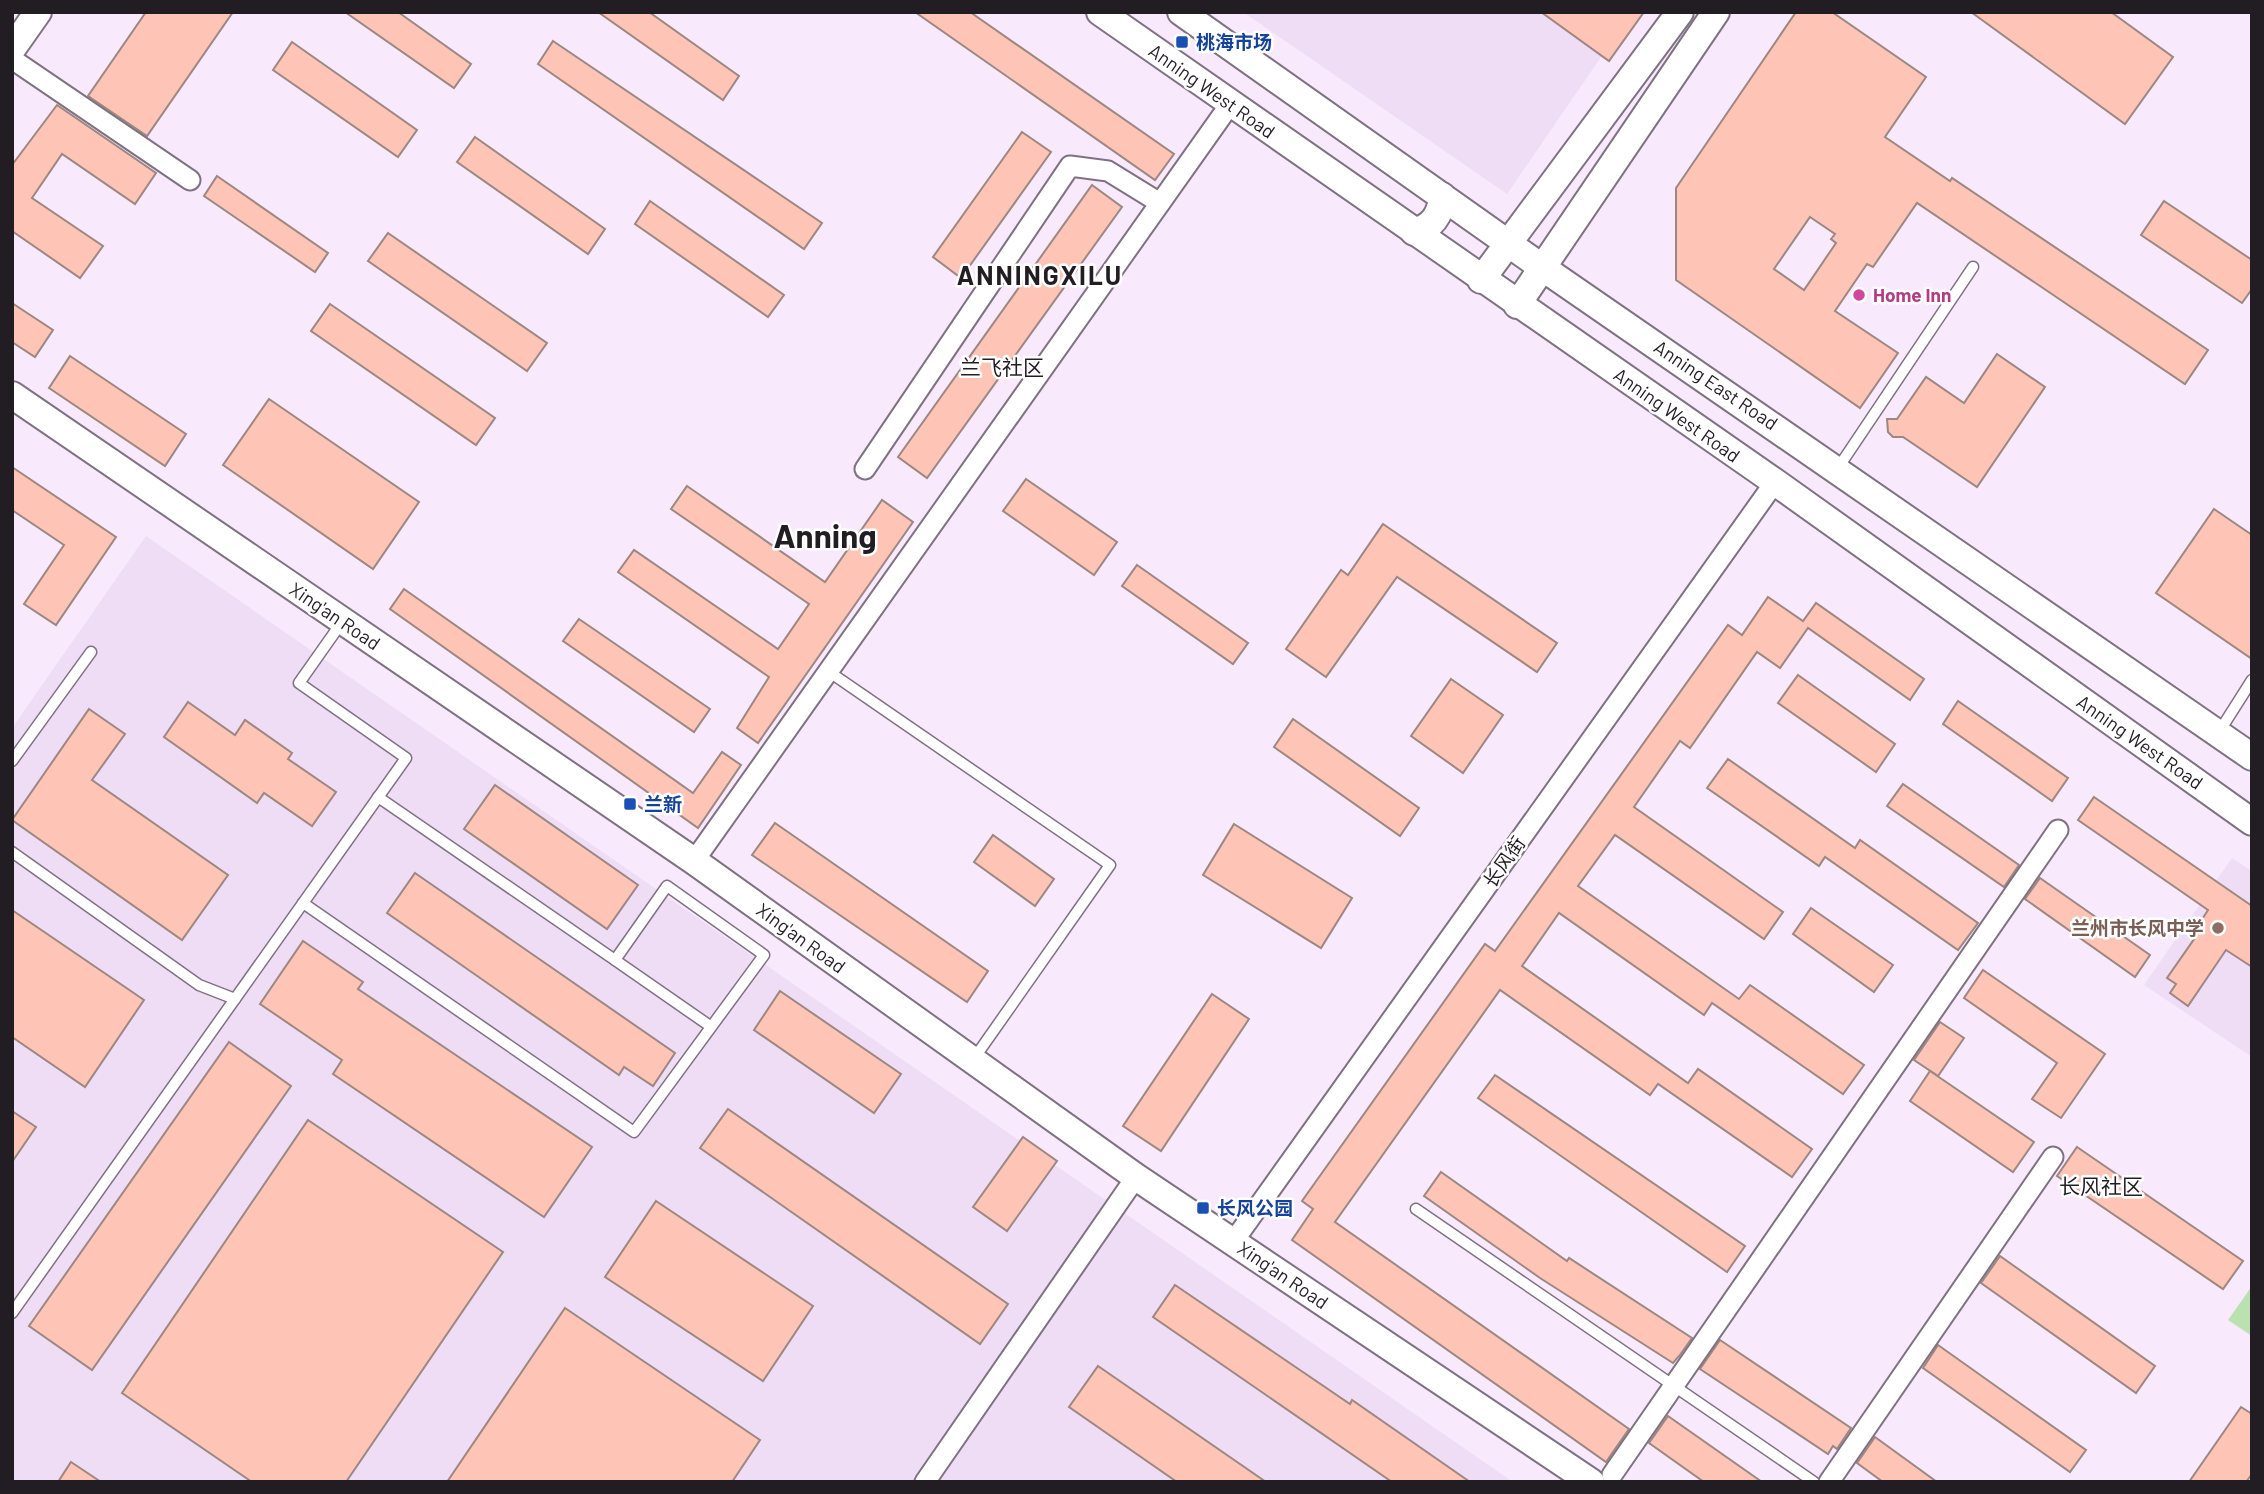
<svg xmlns="http://www.w3.org/2000/svg" width="2264" height="1494" viewBox="0 0 2264 1494" font-family="Barlow,'Noto Sans SC',sans-serif">
<rect width="100%" height="100%" fill="#f8eafc"/>
<g fill="#efddf5">
<polygon points="1243,12 1632,12 1507,194"/>
<polygon points="146,536 1513,1482 12,1482 12,728"/>
<polygon points="2232,858 2252,871 2252,1057 2144,985"/>
</g>
<polygon fill="#bbe1b0" points="2252,1286 2252,1336 2228,1320"/>
<g fill="#fec4b6" stroke="#9d8782" stroke-width="2" fill-rule="evenodd">
<polygon points="146,12 233,12 147,136 88,96"/>
<polygon points="345,12 398,12 471,64 454,88"/>
<polygon points="598,12 649,12 739,76 723,100"/>
<polygon points="915,12 970,12 1174,154 1155,180"/>
<polygon points="1541,12 1644,12 1609,61"/>
<path d="M1796 12H1832L1926 77 1885 137 1950 181 1952 178 2208 350 2185 384 1917 203 1873 267 1867 264 1835 311 1898 353 1860 408 1676 280V188ZM1810 217 1835 234 1831 239 1836 243 1804 290 1774 269Z"/>
<polygon points="1971,12 2111,12 2173,57 2125,124"/>
<polygon points="553,41 822,223 804,249 538,64"/>
<polygon points="292,42 417,130 398,157 273,70"/>
<polygon points="57,105 156,173 135,204 62,154 32,198 103,246 80,278 12,231 12,165"/>
<polygon points="1022,132 1051,152 961,278 933,257"/>
<polygon points="475,137 605,229 588,254 457,162"/>
<polygon points="217,176 328,253 315,272 204,196"/>
<polygon points="1092,185 1122,207 927,478 898,457"/>
<polygon points="650,201 784,295 768,317 635,224"/>
<polygon points="2164,201 2252,260 2252,289 2242,303 2141,235"/>
<polygon points="388,233 547,343 527,371 368,261"/>
<polygon points="12,303 53,330 35,357 12,342"/>
<polygon points="330,304 495,418 476,445 311,331"/>
<polygon points="1997,354 2045,387 1977,487 1903,437 1893,437 1888,432 1887,419 1897,419 1926,377 1964,403"/>
<polygon points="70,356 186,434 165,466 49,388"/>
<polygon points="269,399 419,502 373,569 223,465"/>
<polygon points="12,467 116,537 56,625 24,604 64,545 12,510"/>
<polygon points="1026,479 1117,542 1094,575 1003,511"/>
<polygon points="687,486 825,582 882,500 913,522 758,743 737,728 769,677 618,572 634,550 778,649 809,604 671,509"/>
<polygon points="2214,509 2252,535 2252,659 2156,593"/>
<polygon points="1383,524 1557,643 1537,672 1397,577 1326,677 1286,649 1341,570 1348,575"/>
<polygon points="1137,565 1248,643 1233,664 1122,586"/>
<polygon points="404,589 693,793 722,752 741,765 698,828 390,609"/>
<polygon points="1768,597 1803,621 1816,603 1924,679 1910,700 1808,628 1780,668 1757,652 1690,748 1680,741 1634,807 1783,912 1764,939 1615,835 1578,886 1739,999 1750,985 1864,1065 1843,1094 1712,1003 1704,1015 1559,913 1522,966 1688,1083 1698,1069 1812,1149 1792,1177 1658,1084 1650,1095 1500,990 1335,1222 1629,1429 1606,1462 1292,1240 1313,1209 1302,1201 1485,944 1495,951 1728,625 1742,635"/>
<polygon points="579,619 710,709 694,732 563,641"/>
<polygon points="1798,675 1895,744 1876,772 1778,703"/>
<polygon points="1451,679 1503,715 1463,773 1411,736"/>
<polygon points="1958,701 2068,778 2052,801 1943,724"/>
<polygon points="188,702 235,735 245,720 292,753 288,759 336,792 312,826 264,793 257,803 164,737"/>
<polygon points="89,709 125,734 92,780 228,875 182,940 12,820"/>
<polygon points="1293,719 1419,808 1400,836 1274,747"/>
<polygon points="1728,759 1855,848 1860,840 1978,923 1958,950 1825,857 1819,866 1707,788"/>
<polygon points="1903,784 2019,865 2004,887 1887,806"/>
<polygon points="495,785 638,885 607,929 464,829"/>
<polygon points="2094,797 2252,906 2252,967 2226,950 2188,1006 2170,993 2176,984 2167,978 2199,932 2196,929 2208,910 2078,820"/>
<polygon points="775,823 988,971 967,1002 752,855"/>
<polygon points="1234,824 1352,898 1321,948 1203,875"/>
<polygon points="993,835 1054,879 1035,906 974,862"/>
<polygon points="415,873 675,1053 653,1086 624,1067 619,1075 387,913"/>
<polygon points="2040,878 2150,955 2135,977 2025,899"/>
<polygon points="1811,908 1893,965 1874,992 1793,934"/>
<polygon points="12,910 144,1000 85,1087 12,1037"/>
<polygon points="303,941 363,982 358,989 592,1147 544,1217 333,1074 342,1060 260,1004"/>
<polygon points="1983,970 2105,1054 2061,1118 2032,1099 2057,1063 1964,998"/>
<polygon points="780,991 901,1074 874,1113 754,1030"/>
<polygon points="1212,994 1249,1019 1161,1151 1123,1126"/>
<polygon points="1940,1022 1964,1038 1938,1076 1914,1060"/>
<polygon points="229,1042 291,1086 92,1370 29,1326"/>
<polygon points="1930,1071 2034,1142 2013,1172 1910,1101"/>
<polygon points="1495,1075 1745,1246 1727,1272 1478,1098"/>
<polygon points="728,1109 1008,1304 980,1344 700,1148"/>
<polygon points="12,1111 36,1127 12,1162"/>
<polygon points="308,1120 503,1252 346,1482 252,1482 122,1393"/>
<polygon points="1023,1137 1057,1161 1007,1231 973,1207"/>
<polygon points="2077,1147 2243,1261 2223,1289 2057,1176"/>
<polygon points="1441,1172 1567,1261 1569,1258 1692,1338 1680,1355 1673,1363 1540,1278 1424,1196"/>
<polygon points="656,1201 813,1306 763,1381 605,1277"/>
<polygon points="2000,1256 2155,1366 2136,1393 1981,1283"/>
<polygon points="1175,1285 1350,1404 1352,1400 1470,1482 1392,1482 1153,1317"/>
<polygon points="565,1308 760,1440 732,1482 447,1482"/>
<polygon points="1720,1340 1851,1428 1837,1449 1833,1446 1828,1454 1700,1369"/>
<polygon points="1938,1345 2086,1450 2070,1472 1923,1368"/>
<polygon points="1098,1366 1266,1482 1177,1482 1069,1407"/>
<polygon points="2241,1407 2252,1414 2252,1474 2246,1482 2189,1482"/>
<polygon points="1668,1416 1762,1482 1704,1482 1649,1443"/>
<polygon points="1875,1437 1937,1482 1883,1482 1857,1463"/>
<polygon points="71,1462 101,1482 58,1482"/>
</g>
<g fill="none" stroke-linecap="round" stroke-linejoin="round">
<g stroke="#7e7282" stroke-width="13">
<g id="lane">
<polyline points="1838,468 1973,267"/>
<polyline points="828,671 1110,865 973,1060"/>
<polyline points="2219,732 2252,680"/>
<polyline points="12,761 91,652"/>
<polyline points="378,797 615,960"/>
<polyline points="12,852 199,985 235,999"/>
<polyline points="303,903 634,1132 764,955 667,886 615,960 710,1026"/>
<polyline points="1416,1209 1814,1482"/>
<polyline points="12,1313 406,758 299,683 342,622"/>
</g>
</g>
<g stroke="#7e7282" stroke-width="23">
<g id="street">
<polyline points="12,59 190,180"/>
<polyline points="865,469 1070,166 1108,171 1160,203"/>
<polyline points="694,861 1231,103"/>
<polyline points="1233,1242 1775,482"/>
<polyline points="1612,1475 2058,830"/>
<polyline points="925,1482 1136,1177"/>
<polyline points="1829,1482 2053,1157"/>
</g>
</g>
<g stroke="#7e7282" stroke-width="30">
<g id="secondary">
<polyline points="1100,12 1775,482 2252,822"/>
<polyline points="1181,12 1543,268 2252,757"/>
<polyline points="12,49 38,12"/>
<path d="M1414 232C1432 227 1441 215 1442 196"/>
<polyline points="1481,280 1680,12"/>
<polyline points="1517,305 1716,12"/>
<polyline points="12,395 694,861 1136,1177 1591,1482"/>
</g>
</g>
<use href="#lane" stroke="#fff" stroke-width="10"/>
<use href="#street" stroke="#fff" stroke-width="19"/>
<use href="#secondary" stroke="#fff" stroke-width="26"/>
</g>
<g fill="#1a4fb4" stroke="#fff" stroke-width="2.5">
<rect x="1175" y="35" width="14" height="14" rx="3.5"/>
<rect x="623" y="797" width="14" height="14" rx="3.5"/>
<rect x="1196" y="1201" width="14" height="14" rx="3.5"/>
</g>
<circle fill="#d1479c" stroke="#fff" stroke-width="2.5" cx="1859" cy="295" r="7"/>
<circle fill="#8d6e63" stroke="#fff" stroke-width="2.5" cx="2218" cy="928" r="7"/>
<g text-anchor="middle" stroke-width="5" stroke-linejoin="round" paint-order="stroke">
<g font-size="19" font-weight="bold" fill="#164399" stroke="#fff" text-anchor="start">
<text x="1196" y="49">桃海市场</text>
<text x="644" y="811">兰新</text>
<text x="1217" y="1215">长风公园</text>
</g>
<g font-size="19" fill="#211d23" stroke="#fff">
<text transform="translate(1212 91) rotate(35)" y="7">Anning West Road</text>
<text transform="translate(1716 385) rotate(34)" y="7">Anning East Road</text>
<text transform="translate(1677 415) rotate(35)" y="7">Anning West Road</text>
<text transform="translate(335 616) rotate(34)" y="7">Xing'an Road</text>
<text transform="translate(2140 742) rotate(35)" y="7">Anning West Road</text>
<text transform="translate(1504 862) rotate(-55)" y="7">长风街</text>
<text transform="translate(801 938) rotate(36)" y="7">Xing'an Road</text>
<text transform="translate(1283 1275) rotate(34)" y="7">Xing'an Road</text>
</g>
<g font-size="19" font-weight="bold" fill="#b23c85" stroke="#fff" text-anchor="start">
<text x="1873" y="302">Home Inn</text>
</g>
<g font-size="19" font-weight="bold" fill="#785e54" stroke="#fff" text-anchor="end">
<text x="2204" y="935">兰州市长风中学</text>
</g>
<g font-size="21" fill="#211d23" stroke="#fff">
<text x="1002" y="375">兰飞社区</text>
<text x="2101" y="1194">长风社区</text>
</g>
<g font-size="26" font-weight="bold" letter-spacing="2" fill="#211d23" stroke="#fff">
<text x="1040" y="285">ANNINGXILU</text>
</g>
<g font-size="33" font-weight="bold" fill="#211d23" stroke="#fff">
<text x="825" y="548">Anning</text>
</g>
</g>
<rect width="2264" height="1494" fill="none" stroke="#211d23" stroke-width="28"/>
</svg>
